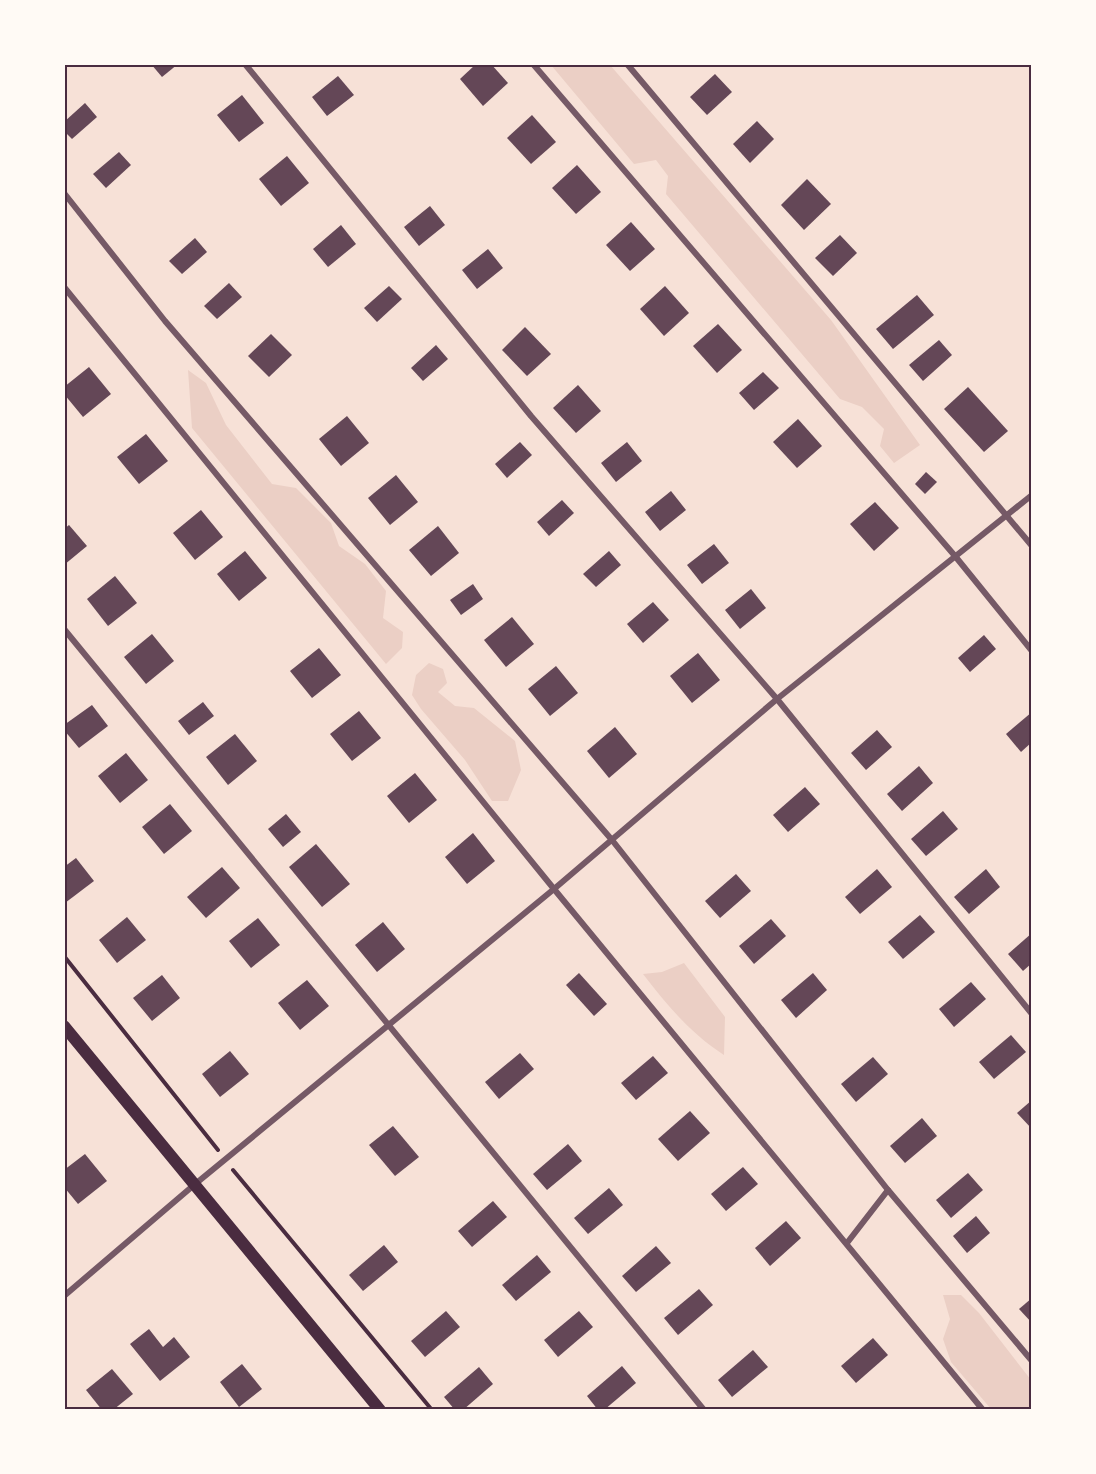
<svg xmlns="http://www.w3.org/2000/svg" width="1096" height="1474" viewBox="0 0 1096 1474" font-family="Mulish,sans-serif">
<rect width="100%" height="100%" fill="#f7e1d7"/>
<g fill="#ebcfc5">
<polygon points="551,65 610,65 831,320 920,445 894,463 880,446 884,429 862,407 840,399 666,194 668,176 656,160 634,164"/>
<polygon points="188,370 206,383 226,425 272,484 296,488 331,523 339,546 365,564 386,591 383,618 403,632 402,648 386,664 192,428"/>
<polygon points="429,663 443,669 447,683 438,692 455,706 474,708 515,741 521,770 508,801 492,801 465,760 421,709 412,695 416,675"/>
<path d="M684 963 725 1017 724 1055C690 1033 667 1005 643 974L662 972Z"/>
<polygon points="943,1295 961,1295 979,1313 1031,1380 1031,1409 991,1409 951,1362 943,1339 950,1319"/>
</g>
<g fill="#644757">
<polygon points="151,64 178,64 162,77"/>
<polygon points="476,64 491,64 508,83 483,106 460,79"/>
<polygon points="715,74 732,92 707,115 690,97"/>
<polygon points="338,76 354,95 327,116 312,97"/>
<polygon points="242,95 264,123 239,142 217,115"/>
<polygon points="85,103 97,117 72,139 64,131 64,122"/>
<polygon points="532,115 556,142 531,164 507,138"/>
<polygon points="757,121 774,139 750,163 733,144"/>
<polygon points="119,152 131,165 106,188 93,174"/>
<polygon points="287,156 309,183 281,206 259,179"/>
<polygon points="577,165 601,192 576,214 552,188"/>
<polygon points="807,179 831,204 804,230 781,205"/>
<polygon points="430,206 445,225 419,246 404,227"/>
<polygon points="631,222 655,249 630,271 606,245"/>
<polygon points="341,225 356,244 328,267 313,249"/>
<polygon points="840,235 857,253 833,276 815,258"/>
<polygon points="195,238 207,252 182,274 169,261"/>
<polygon points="488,249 503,268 477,289 462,270"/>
<polygon points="229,283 242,297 217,319 204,306"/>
<polygon points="389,286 402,299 377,322 364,308"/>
<polygon points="665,286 689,313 664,336 640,309"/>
<polygon points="917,295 934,315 893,349 876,329"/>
<polygon points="718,324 742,350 717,373 693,346"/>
<polygon points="525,327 551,354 527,376 502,350"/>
<polygon points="271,334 292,355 269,377 248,356"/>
<polygon points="939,340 952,355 923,381 909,365"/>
<polygon points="436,345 448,359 423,381 411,368"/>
<polygon points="89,367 111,394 83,417 64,394 64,387"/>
<polygon points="763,372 779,388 754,410 739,393"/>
<polygon points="578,385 601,411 576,433 553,408"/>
<polygon points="968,387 1008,431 984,452 944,409"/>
<polygon points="347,416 369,443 341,466 319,439"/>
<polygon points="798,419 822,446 797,468 773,442"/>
<polygon points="146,434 168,461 139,484 117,457"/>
<polygon points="520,442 532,455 507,478 495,464"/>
<polygon points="627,442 642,461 616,482 601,463"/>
<polygon points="926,472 937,482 925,494 915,484"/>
<polygon points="396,475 418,502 390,525 368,498"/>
<polygon points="671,491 686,510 660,531 645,512"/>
<polygon points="562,500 574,513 549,536 537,522"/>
<polygon points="875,502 899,528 874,551 850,524"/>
<polygon points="201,510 223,537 195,560 173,533"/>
<polygon points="69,525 87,546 64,565 64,529"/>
<polygon points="438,526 459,553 431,576 409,550"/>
<polygon points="714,544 729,563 702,584 687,565"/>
<polygon points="245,551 267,578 239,601 217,574"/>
<polygon points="609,551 621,565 596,587 583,574"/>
<polygon points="115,576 137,603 108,626 87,599"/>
<polygon points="473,584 483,599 461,615 450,600"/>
<polygon points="751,589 766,608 740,629 725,610"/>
<polygon points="653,602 669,620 643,643 627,624"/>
<polygon points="512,617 534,644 506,667 484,640"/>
<polygon points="152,634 174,661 146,684 124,657"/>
<polygon points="984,635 996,649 970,672 958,658"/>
<polygon points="319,648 341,675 312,698 290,671"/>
<polygon points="698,653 720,680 692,703 670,676"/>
<polygon points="556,666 578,693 550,716 528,689"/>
<polygon points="203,702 214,716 189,735 178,721"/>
<polygon points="92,705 108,726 79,748 64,730 64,725"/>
<polygon points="359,711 381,738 352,761 330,734"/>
<polygon points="1032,712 1032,742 1021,752 1006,734"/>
<polygon points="615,727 637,754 609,778 587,751"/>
<polygon points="877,730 892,747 866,770 851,753"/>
<polygon points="235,734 257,761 228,785 206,757"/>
<polygon points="126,753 148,780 120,803 98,776"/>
<polygon points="919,766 933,783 902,811 887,794"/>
<polygon points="415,773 437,800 409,823 387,796"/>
<polygon points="805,787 820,804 788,832 773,815"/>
<polygon points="170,804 192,831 164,854 142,827"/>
<polygon points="943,811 958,829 926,856 911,839"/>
<polygon points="286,814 301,832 283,847 268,829"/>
<polygon points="473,833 495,861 467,884 445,857"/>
<polygon points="316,844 350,884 322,907 289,867"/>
<polygon points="76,858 94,881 65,903 64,867"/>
<polygon points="222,867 240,888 206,918 187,897"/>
<polygon points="877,869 892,887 860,914 845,897"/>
<polygon points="986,869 1000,887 969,914 954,897"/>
<polygon points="736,874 751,891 720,918 705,901"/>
<polygon points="920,915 935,932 903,959 888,942"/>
<polygon points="127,917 146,940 117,963 99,940"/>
<polygon points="258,918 280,945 251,968 229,941"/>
<polygon points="771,919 786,936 754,964 739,946"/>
<polygon points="383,922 405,949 377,972 355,945"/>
<polygon points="1032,933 1032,963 1023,971 1008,954"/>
<polygon points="579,973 607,1004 594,1016 566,985"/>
<polygon points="813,973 827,990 796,1018 781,1000"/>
<polygon points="162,975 180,998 152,1021 133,998"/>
<polygon points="307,980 329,1006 300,1030 278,1003"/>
<polygon points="971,982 986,999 954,1027 939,1009"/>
<polygon points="1011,1035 1026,1052 994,1079 979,1062"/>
<polygon points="230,1051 249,1074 220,1097 202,1074"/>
<polygon points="520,1053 534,1069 499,1099 485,1082"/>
<polygon points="653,1056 668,1073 636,1100 621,1083"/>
<polygon points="873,1057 888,1074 856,1102 841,1084"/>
<polygon points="1032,1100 1032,1129 1017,1113"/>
<polygon points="690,1111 710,1133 678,1161 658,1139"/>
<polygon points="922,1118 937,1136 905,1163 890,1146"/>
<polygon points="393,1126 419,1157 395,1176 369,1145"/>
<polygon points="568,1144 582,1161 547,1190 533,1174"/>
<polygon points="85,1154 107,1181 78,1204 64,1187 64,1170"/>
<polygon points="743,1167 758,1184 726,1211 711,1194"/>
<polygon points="968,1173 983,1190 951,1218 936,1200"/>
<polygon points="609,1188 623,1205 588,1234 574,1218"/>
<polygon points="493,1201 507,1217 472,1247 458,1231"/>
<polygon points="976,1216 990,1233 967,1253 953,1236"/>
<polygon points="786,1221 801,1238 770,1266 755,1248"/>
<polygon points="384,1245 398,1262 363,1291 349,1275"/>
<polygon points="656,1246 671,1263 636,1292 622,1276"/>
<polygon points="537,1255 551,1272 516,1301 502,1285"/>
<polygon points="699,1289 713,1305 678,1335 664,1318"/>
<polygon points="1032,1298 1032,1323 1019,1309"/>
<polygon points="446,1311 460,1327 425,1357 411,1341"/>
<polygon points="579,1311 593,1327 558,1357 544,1340"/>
<polygon points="149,1329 163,1347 174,1337 190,1357 160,1381 130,1344"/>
<polygon points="873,1338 888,1355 856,1383 841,1366"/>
<polygon points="753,1350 768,1367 732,1397 718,1380"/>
<polygon points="242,1364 262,1389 239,1407 220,1382"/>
<polygon points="622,1366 636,1383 604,1410 598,1410 587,1396"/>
<polygon points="479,1367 493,1384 463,1410 455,1410 444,1397"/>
<polygon points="112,1369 133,1394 113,1410 102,1410 86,1390"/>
</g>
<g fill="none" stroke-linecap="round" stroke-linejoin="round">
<g stroke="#4a2c40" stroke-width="4">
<polyline points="64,956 218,1150"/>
<polyline points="233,1170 432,1410"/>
</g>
<g stroke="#755966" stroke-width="6">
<polyline points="245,64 531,416 777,699 1032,1014"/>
<polyline points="533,64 955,556 1032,651"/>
<polyline points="627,64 1032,546"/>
<polyline points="64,193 165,321 612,840 888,1190 1032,1361"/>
<polyline points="64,287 554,889 983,1410"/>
<polyline points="64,629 704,1410"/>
<polyline points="847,1243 888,1190"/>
<polyline points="64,1296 194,1185 554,889 777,699 1032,495"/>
</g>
<polyline stroke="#4a2c40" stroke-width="12" points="64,1026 380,1410"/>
</g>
<rect width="1096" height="1474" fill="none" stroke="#fffaf5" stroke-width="132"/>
<rect x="66" y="66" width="964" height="1342" fill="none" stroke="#4a2c40" stroke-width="2"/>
</svg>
